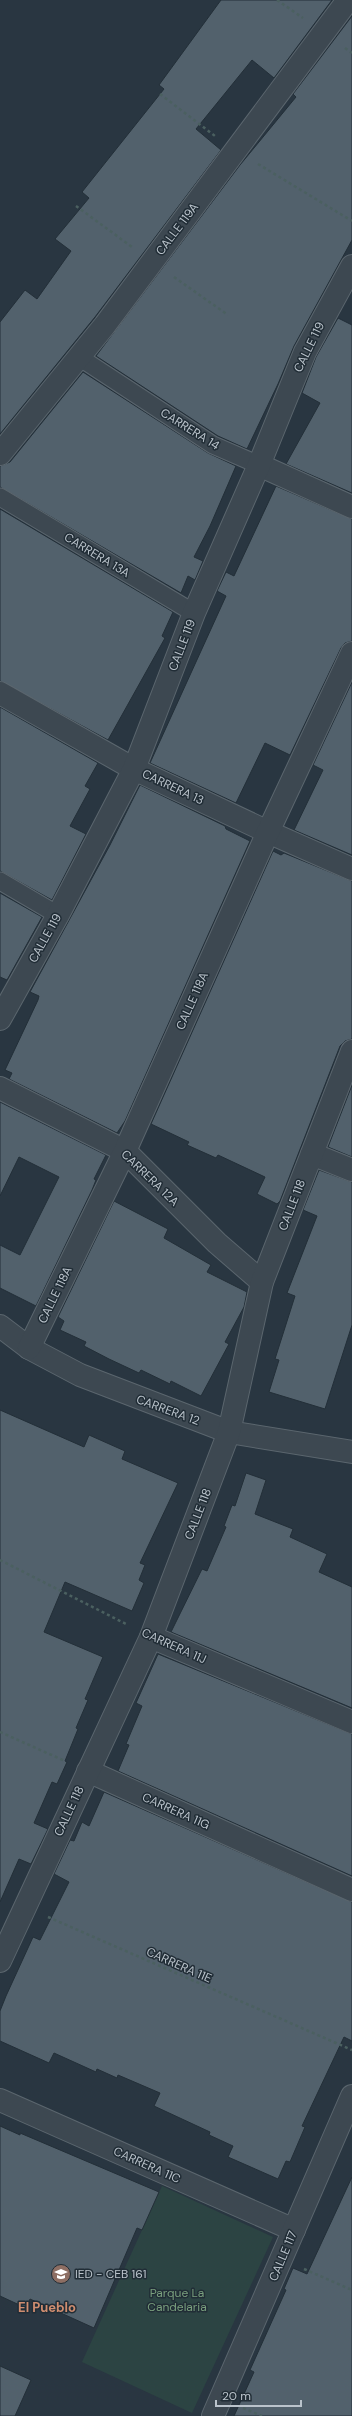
<svg xmlns="http://www.w3.org/2000/svg" width="352" height="2416" viewBox="0 0 352 2416" font-family="'DM Sans',sans-serif">
<rect width="100%" height="100%" fill="#293641"/>
<polygon fill="#2c4443" points="162,2186 273,2237 192,2413 82,2362"/>
<g fill="#52616c" stroke="#232f38">
<polygon points="221,0 332,0 274,78 252,60 196,129 221,150 95,317 0,434 0,322 25,290 37,299 71,251 55,239 89,198 82,192 164,89 159,85"/>
<polygon points="352,16 352,240 294,346 278,384 247,449 218,436 96,356 240,165 296,97 293,94"/>
<polygon points="338,318 352,325 352,493 286,464 320,403 302,393 316,357"/>
<polygon points="83,372 208,453 236,466 210,526 194,557 203,561 195,580 188,576 181,593 0,487 0,466 10,462"/>
<polygon points="276,486 352,519 352,641 345,643 341,648 290,755 265,743 236,803 150,763 226,596 217,591 226,572 234,576"/>
<polygon points="0,509 173,612 162,636 165,638 108,740 0,681"/>
<polygon points="352,682 352,855 294,830 323,770 313,765"/>
<polygon points="0,707 98,763 85,786 90,789 70,826 86,834 52,900 0,871"/>
<polygon points="140,785 225,826 226,829 250,841 125,1121 117,1133 9,1079 12,1073 5,1070 38,1000 39,996 30,992 110,845"/>
<polygon points="273,851 281,855 284,853 352,881 352,1039 345,1041 340,1046 280,1201 277,1204 257,1194 265,1177 218,1155 216,1158 187,1145 189,1142 151,1124"/>
<polygon points="0,893 42,917 7,980 0,977"/>
<polygon points="352,1085 352,1157 328,1147"/>
<polygon points="0,1102 106,1155 94,1179 96,1180 92,1190 36,1306 0,1288 0,1245 20,1255 59,1177 19,1157 0,1196"/>
<polygon points="319,1170 352,1182 352,1325 325,1409 269,1392 279,1360 275,1359 295,1296 287,1293 317,1216 303,1210"/>
<polygon points="114,1201 168,1229 164,1238 211,1265 207,1272 247,1292 244,1307 225,1342 229,1344 201,1396 171,1381 170,1384 141,1370 139,1373 109,1359 84,1346 86,1342 60,1330 64,1321 58,1317"/>
<polygon points="0,1410 84,1447 89,1435 125,1451 122,1459 178,1483 140,1563 145,1565 139,1580 144,1583 132,1611 65,1582 44,1632 103,1657 85,1699 88,1700 76,1728 78,1729 65,1761 67,1762 57,1784 52,1782 34,1823 48,1829 31,1864 19,1859 0,1902"/>
<polygon points="246,1473 266,1480 255,1514 293,1529 290,1537 327,1554 319,1572 352,1587 352,1708 171,1632 202,1569 207,1571 226,1527 224,1526 232,1505 235,1506"/>
<polygon points="158,1654 352,1734 352,1876 118,1771 129,1745 126,1744 142,1706 136,1703"/>
<polygon points="104,1792 352,1902 352,2041 344,2037 302,2126 305,2127 290,2162 286,2161 278,2179 228,2157 233,2146 209,2135 210,2132 154,2106 160,2093 118,2075 117,2078 97,2069 96,2072 54,2053 49,2063 0,2041 0,2011 6,1996 33,1937 40,1940 69,1882 54,1874 70,1840 74,1841 82,1822 89,1826"/>
<polygon points="0,2126 20,2135 20,2133 159,2192 142,2230 137,2228 94,2328 30,2299 26,2308 0,2296"/>
<polygon points="352,2177 352,2416 234,2416 254,2372 250,2370 286,2290 284,2289 293,2268 307,2274"/>
<polygon points="0,2366 31,2380 15,2416 0,2416"/>
</g>
<g fill="none" stroke-linecap="round" stroke-linejoin="round">
<g stroke="#5b666e" stroke-width="19">
<g id="service">
<polyline points="79,357 213,445 259,465"/>
<polyline points="0,497 194,613"/>
<polyline points="0,881 58,915"/>
</g>
</g>
<g stroke="#5b666e" stroke-width="24">
<g id="minor">
<polyline points="0,454 105,325 348,0"/>
<polyline points="259,465 352,507"/>
<polyline points="0,693 134,769 268,832 352,869"/>
<polyline points="0,1019 58,915 134,769 194,613 259,465 305,352 352,266"/>
<polyline points="0,1088 125,1151 217,1243 262,1282"/>
<polyline points="312,1154 352,1170"/>
<polyline points="0,1326 29,1348 80,1375 229,1432 352,1452"/>
<polyline points="29,1348 125,1151 268,832 352,653"/>
<polyline points="151,1637 352,1722"/>
<polyline points="88,1771 352,1890"/>
<polyline points="0,1961 151,1637 229,1432 262,1282 352,1051"/>
<polyline points="0,2100 294,2230"/>
<polyline points="213,2416 352,2096"/>
</g>
</g>
<g stroke="#4b6060" stroke-width="2.5" stroke-dasharray="3 3" stroke-linecap="butt">
<polyline points="277,0 303,18"/>
<polyline points="345,48 352,53"/>
<polyline points="160,94 215,136"/>
<polyline points="258,164 352,221"/>
<polyline points="76,206 132,247"/>
<polyline points="174,277 228,315"/>
<polyline points="0,1560 128,1625"/>
<polyline points="0,1732 65,1761"/>
<polyline points="48,1917 352,2050"/>
<polyline points="304,2269 352,2290"/>
<polyline points="243,2408 262,2416"/>
</g>
<use href="#service" stroke="#3d4851" stroke-width="17"/>
<use href="#minor" stroke="#3d4851" stroke-width="22"/>
</g>
<defs>
<g id="school-disc" transform="scale(1)"><circle r="9.5" fill="#8d6e63" stroke="#212d36"/><path d="M0-5L7-2L0 1L-7-2ZM-4 1L0 2.5L4 1V4Q0 6-4 4Z" fill="#fff"/></g>
</defs>
<g fill-rule="evenodd">
<use href="#school-disc" x="61" y="2274"/>
</g>
<g text-anchor="middle" stroke-width="3" stroke-linejoin="round" paint-order="stroke">
<g font-size="12" fill="#bac3cb" stroke="#212d36">
<text transform="translate(177 229) rotate(-53)" y="4">CALLE 119A</text>
<text transform="translate(309 347) rotate(-64)" y="4">CALLE 119</text>
<text transform="translate(190 429) rotate(32)" y="4">CARRERA 14</text>
<text transform="translate(97 555) rotate(31)" y="4">CARRERA 13A</text>
<text transform="translate(182 645) rotate(-69)" y="4">CALLE 119</text>
<text transform="translate(173 787) rotate(25)" y="4">CARRERA 13</text>
<text transform="translate(45 938) rotate(-61)" y="4">CALLE 119</text>
<text transform="translate(192 1001) rotate(-66)" y="4">CALLE 118A</text>
<text transform="translate(150 1178) rotate(44)" y="4">CARRERA 12A</text>
<text transform="translate(292 1205) rotate(-69)" y="4">CALLE 118</text>
<text transform="translate(55 1295) rotate(-64)" y="4">CALLE 118A</text>
<text transform="translate(168 1410) rotate(20)" y="4">CARRERA 12</text>
<text transform="translate(198 1514) rotate(-69)" y="4">CALLE 118</text>
<text transform="translate(174 1646) rotate(24)" y="4">CARRERA 11J</text>
<text transform="translate(69 1811) rotate(-65)" y="4">CALLE 118</text>
<text transform="translate(176 1811) rotate(24)" y="4">CARRERA 11G</text>
<text transform="translate(179 1965) rotate(24)" y="4">CARRERA 11E</text>
<text transform="translate(147 2165) rotate(24)" y="4">CARRERA 11C</text>
<text transform="translate(283 2256) rotate(-67)" y="4">CALLE 117</text>
</g>
<g font-size="12" fill="#bac3cb" stroke="#212d36" text-anchor="start">
<text x="75" y="2278">IED - CEB 161</text>
</g>
<g font-size="12" fill="#799f7d" stroke="#212d36">
<text x="177" y="2297">Parque La<tspan x="177" dy="14">Candelaria</tspan></text>
</g>
<g font-size="13" font-weight="bold" fill="#cf8d70" stroke="#212d36">
<text x="47" y="2312">El Pueblo</text>
</g>
</g>
<path d="M216 2400v6h85v-6" fill="none" stroke="#bac3cb" stroke-width="2"/>
<text x="222" y="2400" font-size="12" fill="#bac3cb" stroke="#212d36" stroke-width="3" paint-order="stroke">20 m</text>
</svg>
